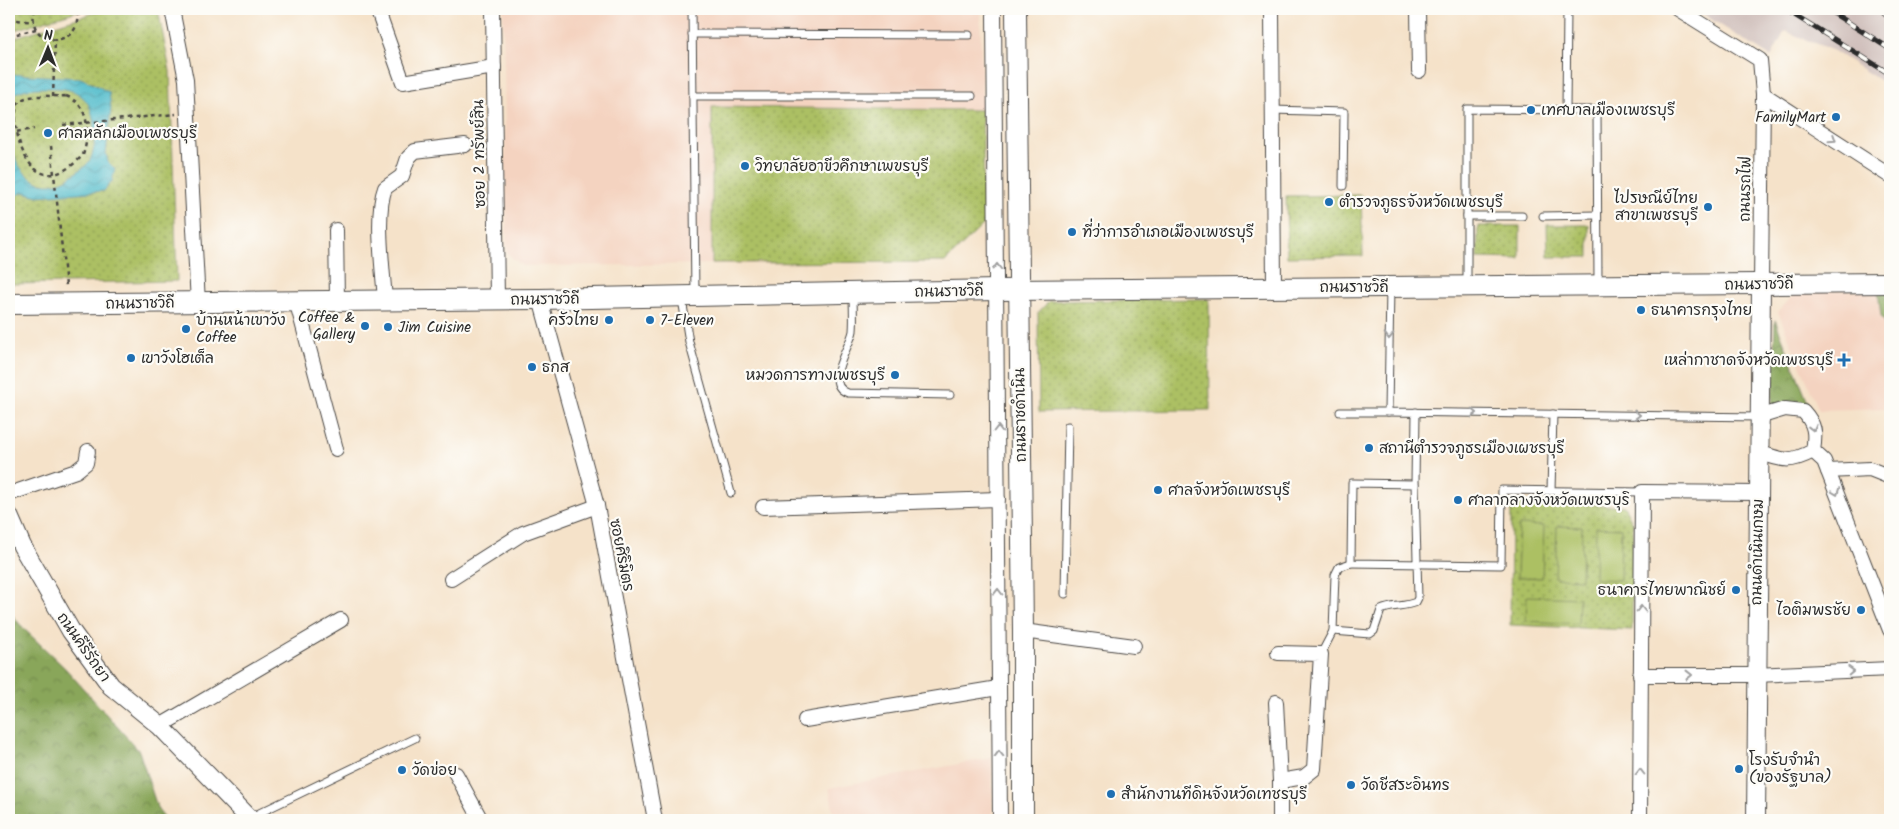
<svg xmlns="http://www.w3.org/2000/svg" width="1899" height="829" viewBox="0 0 1899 829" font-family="Kalam,'Playpen Sans Thai',sans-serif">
<defs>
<pattern id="green-dots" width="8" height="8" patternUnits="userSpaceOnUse" patternTransform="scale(1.25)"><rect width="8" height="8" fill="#acc064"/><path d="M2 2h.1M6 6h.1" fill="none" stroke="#8c9c53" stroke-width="1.8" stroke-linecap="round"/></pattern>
<pattern id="forest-crowns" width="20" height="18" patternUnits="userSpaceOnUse" patternTransform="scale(1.25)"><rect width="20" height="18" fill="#89a65a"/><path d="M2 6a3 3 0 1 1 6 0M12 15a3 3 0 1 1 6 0" fill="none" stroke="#70874b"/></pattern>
<pattern id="water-waves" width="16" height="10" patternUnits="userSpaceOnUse" patternTransform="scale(1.25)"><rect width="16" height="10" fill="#4fbbcb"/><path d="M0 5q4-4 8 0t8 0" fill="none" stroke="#4298a5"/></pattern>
</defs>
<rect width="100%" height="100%" fill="#fdfcf7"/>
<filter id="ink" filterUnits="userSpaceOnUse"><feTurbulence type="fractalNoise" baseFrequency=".02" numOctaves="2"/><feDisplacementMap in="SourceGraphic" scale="10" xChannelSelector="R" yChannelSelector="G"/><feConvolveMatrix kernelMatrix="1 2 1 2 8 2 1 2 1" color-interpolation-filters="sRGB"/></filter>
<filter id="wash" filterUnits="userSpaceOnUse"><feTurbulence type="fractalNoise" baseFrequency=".0096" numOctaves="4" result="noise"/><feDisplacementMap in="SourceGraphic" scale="20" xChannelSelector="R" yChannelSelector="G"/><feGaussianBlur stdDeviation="1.12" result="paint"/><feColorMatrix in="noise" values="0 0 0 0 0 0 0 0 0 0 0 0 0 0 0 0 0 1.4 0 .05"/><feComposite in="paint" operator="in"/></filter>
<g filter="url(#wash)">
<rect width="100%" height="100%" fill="#f5e2c9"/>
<g fill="#f4d3c0">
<polygon points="503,9 980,9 985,223 945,262 522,266 507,253"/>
<polygon points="1890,290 1890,408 1819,410 1778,312 1797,291"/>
<polygon points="992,758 993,820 835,820 829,788"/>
</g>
<polygon fill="#d0c0bc" points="1695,9 1875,9 1890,19 1890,87 1834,51 1785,31 1771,57"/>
<g fill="url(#green-dots)" stroke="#6c7648">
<polygon points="9,9 84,9 9,32"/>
<polygon points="107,9 158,9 170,71 177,281 9,284 9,39"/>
<polygon points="712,107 982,110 985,223 945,262 712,263"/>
<polygon points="1361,195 1363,256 1287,257 1286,196"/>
<polygon points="1547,225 1589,225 1589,257 1548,257"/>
<polygon points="1478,226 1520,226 1520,259 1477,258"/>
<polygon points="1209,299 1210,410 1039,412 1038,313 1049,301"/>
<polygon points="1511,501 1624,506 1633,523 1632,630 1510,625"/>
</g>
<g fill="url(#forest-crowns)" stroke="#5a6842">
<polygon points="1890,290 1890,331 1881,316 1878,291"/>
<polygon points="1775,320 1809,405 1772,407"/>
<polygon points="9,611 23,628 65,668 139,751 158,810 166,820 9,820"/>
</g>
<g fill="#acc064" stroke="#6c7648">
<polygon points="1519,525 1544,526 1542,578 1517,577"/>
<polygon points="1557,526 1582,527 1581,579 1555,578"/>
<polygon points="1596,527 1621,528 1620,580 1595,579"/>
<polygon points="1527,596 1579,598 1578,624 1526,621"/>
</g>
<path fill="url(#water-waves)" stroke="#3d737b" d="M9 74 81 78 109 92 111 108 106 153 108 162 115 169 112 181 104 191 38 196 23 192 9 200V128C11 139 13 155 18 164 34 189 55 189 76 173 80 169 87 166 90 160 95 150 95 142 94 131 94 104 83 88 54 88 38 88 20 86 9 99Z"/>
</g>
<g filter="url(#ink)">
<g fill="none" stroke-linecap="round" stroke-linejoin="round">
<g stroke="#494643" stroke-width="9">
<g id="service">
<polyline points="692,9 695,296"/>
<polyline points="692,34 969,35"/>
<polyline points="693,96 972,96"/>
<polyline points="1272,110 1344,112 1343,186"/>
<polyline points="1566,110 1567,9"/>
<polyline points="1467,216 1522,216"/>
<polyline points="1543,216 1597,215"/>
<polyline points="1467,284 1467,109 1597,110 1598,283"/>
<polyline points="1390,287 1388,412 1759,417"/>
<path d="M853 295C853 307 854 319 853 331 850 348 822 384 848 393L950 395"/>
<polyline points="682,299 689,342 731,493"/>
<polyline points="1340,412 1388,412"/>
<polyline points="1415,484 1416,412"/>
<polyline points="1551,491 1553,414"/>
<polyline points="1065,594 1068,426"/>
<path d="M1333 631 1370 634 1374 631 1381 610C1392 605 1405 607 1416 602L1418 598 1415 484 1352 483 1351 563 1501 565 1502 490 1642 492"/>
<polyline points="1321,654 1333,631 1335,575 1339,567 1351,563"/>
<polyline points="249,818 415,738"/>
</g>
</g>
<g stroke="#494643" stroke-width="16">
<g id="minor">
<polyline points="172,9 186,80 198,303"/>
<polyline points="377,9 403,82 494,67"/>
<polyline points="493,9 497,299"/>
<polyline points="994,9 1000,820"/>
<polyline points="1272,9 1274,288"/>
<polyline points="1418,9 1419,71"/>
<polyline points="1678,9 1760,60 1763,94 1761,285"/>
<polyline points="1888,9 1890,10"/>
<polyline points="1763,94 1890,176"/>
<polyline points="336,230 337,300"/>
<polyline points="540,299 597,506 655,820"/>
<polyline points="296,300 336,449"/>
<path d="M385 300C383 270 375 214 385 188L402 176 408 158 415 151 465 145"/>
<polyline points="1813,451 1824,461 1890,630"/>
<path d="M1759 452C1782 461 1791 463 1813 451 1816 433 1815 424 1803 411L1785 409 1759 417"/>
<polyline points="1828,471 1870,469 1890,477"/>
<polyline points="9,494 76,471 86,463 88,451"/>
<polyline points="763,507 998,499"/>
<polyline points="451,579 523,533 597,506"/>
<polyline points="1023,631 1134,646"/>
<polyline points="1278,653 1321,654 1314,769 1304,777 1280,781 1280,820"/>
<polyline points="1640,675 1755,675 1890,669"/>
<polyline points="1276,702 1280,781"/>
<polyline points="805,720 998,688"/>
<polyline points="160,726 341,620"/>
<polyline points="456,774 481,820"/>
<polyline points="1640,820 1642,492 1758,493"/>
</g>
</g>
<g stroke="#494643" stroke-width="20">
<g id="tertiary">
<polyline points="9,516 22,546 71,631 111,686 160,726 251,820"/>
<polyline points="1756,820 1761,285"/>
</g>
</g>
<g stroke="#494643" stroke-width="22">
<g id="secondary">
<polyline points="1016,9 1023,631 1023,820"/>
<polyline points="9,304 540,299 997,290 1890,283"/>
</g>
</g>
<g stroke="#494643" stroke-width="2.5" stroke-dasharray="4 4" stroke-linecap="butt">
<path d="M35 9C23 49 87 50 76 9"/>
<polyline points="77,15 96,9"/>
<polyline points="9,19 34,22"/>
<polyline points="9,36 36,29"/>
<path d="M66 96C90 105 90 133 83 155 25 217 6 111 20 101 30 93 54 97 66 96Z"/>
<polyline points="53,97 55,40"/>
<polyline points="63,125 176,114"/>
<polyline points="9,133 34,129"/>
<polyline points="51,146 66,286"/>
</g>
<use href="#service" stroke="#fff" stroke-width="7"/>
<use href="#minor" stroke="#fff" stroke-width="14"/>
<use href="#tertiary" stroke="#fff" stroke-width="18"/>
<use href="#secondary" stroke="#fff" stroke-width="20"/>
<g stroke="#2b2b2b" stroke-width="5.5">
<g id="rail">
<polyline points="1785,9 1890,74"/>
<polyline points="1827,9 1890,49"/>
</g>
</g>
<use href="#rail" stroke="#fdfcf7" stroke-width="4" stroke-dasharray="11" stroke-linecap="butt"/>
</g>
<defs><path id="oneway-chevron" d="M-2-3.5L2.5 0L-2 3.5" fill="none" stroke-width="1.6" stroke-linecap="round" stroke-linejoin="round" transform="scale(1.25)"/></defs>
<g stroke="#a0a0a0">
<use href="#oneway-chevron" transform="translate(1833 139) rotate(33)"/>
<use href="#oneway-chevron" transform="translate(997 267) rotate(-90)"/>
<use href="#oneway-chevron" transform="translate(1389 336) rotate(91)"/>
<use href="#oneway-chevron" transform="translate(1474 413) rotate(1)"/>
<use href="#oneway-chevron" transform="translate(1637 415) rotate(1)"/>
<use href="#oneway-chevron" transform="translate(1813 428) rotate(76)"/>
<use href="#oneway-chevron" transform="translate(998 429) rotate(-90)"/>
<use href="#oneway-chevron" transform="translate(1836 492) rotate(69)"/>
<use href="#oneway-chevron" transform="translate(998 592) rotate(-90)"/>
<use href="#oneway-chevron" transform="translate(1641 609) rotate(-90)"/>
<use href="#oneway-chevron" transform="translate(1851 671) rotate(-2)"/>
<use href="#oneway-chevron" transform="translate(1689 675)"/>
<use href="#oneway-chevron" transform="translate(999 754) rotate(-91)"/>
<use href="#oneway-chevron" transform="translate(1640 772) rotate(-90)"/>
</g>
</g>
<g fill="#1f6fb2" stroke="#fdfcf7" stroke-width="2">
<circle cx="1531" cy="110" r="5"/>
<circle cx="1836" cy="117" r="5"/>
<circle cx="48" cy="133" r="5"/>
<circle cx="745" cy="166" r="5"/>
<circle cx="1329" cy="202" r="5"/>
<circle cx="1708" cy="207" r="5"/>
<circle cx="1072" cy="232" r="5"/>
<circle cx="1641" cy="310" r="5"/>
<circle cx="609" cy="320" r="5"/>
<circle cx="650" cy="320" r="5"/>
<circle cx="365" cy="326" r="5"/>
<circle cx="388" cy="327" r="5"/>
<circle cx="186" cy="329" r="5"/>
<circle cx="131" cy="358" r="5"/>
<path d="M1841.5 352.5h5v5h5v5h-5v5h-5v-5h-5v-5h5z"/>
<circle cx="532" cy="367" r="5"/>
<circle cx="895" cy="375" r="5"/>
<circle cx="1369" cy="448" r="5"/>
<circle cx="1158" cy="490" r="5"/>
<circle cx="1458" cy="500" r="5"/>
<circle cx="1736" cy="590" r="5"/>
<circle cx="1861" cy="610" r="5"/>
<circle cx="1739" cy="769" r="5"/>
<circle cx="402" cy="770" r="5"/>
<circle cx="1351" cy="785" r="5"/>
<circle cx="1111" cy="794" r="5"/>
</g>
<g text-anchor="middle" stroke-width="4.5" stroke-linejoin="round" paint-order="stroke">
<g font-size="15" fill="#2b2b2b" stroke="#fdfcf7" text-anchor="start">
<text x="1541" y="115">เทศบาลเมืองเพชรบุรี</text>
<text x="1826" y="122" text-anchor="end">FamilyMart</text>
<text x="58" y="138">ศาลหลักเมืองเพชรบุรี</text>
<text x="755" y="171">วิทยาลัยอาขีวคึกษาเพขรบุรี</text>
<text x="1698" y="203" text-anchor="end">ไปรษณีย์ไทย<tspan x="1698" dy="17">สาขาเพชรบุรี</tspan></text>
<text x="1339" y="207">ตำรวจภูธรจังหวัดเพชรบุรี</text>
<text x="1082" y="237">ที่ว่าการอำเภอเมืองเพชรบุรี</text>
<text x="1651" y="315">ธนาคารกรุงไทย</text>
<text x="355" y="322" text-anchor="end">Coffee &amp;<tspan x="355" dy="17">Gallery</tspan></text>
<text x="196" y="325">บ้านหน้าเขาวัง<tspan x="196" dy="17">Coffee</tspan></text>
<text x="599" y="325" text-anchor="end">ครัวไทย</text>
<text x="660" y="325">7-Eleven</text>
<text x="398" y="332">Jim Cuisine</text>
<text x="141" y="363">เขาวังโฮเต็ล</text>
<text x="1833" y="365" text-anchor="end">เหล่ากาชาดจังหวัดเพชรบุรี</text>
<text x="542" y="372">ธกส</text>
<text x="885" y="380" text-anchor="end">หมวดการทางเพชรบุรี</text>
<text x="1379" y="453">สถานีตำรวจภูธรเมืองเผชรบุรี</text>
<text x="1168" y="495">ศาลจังหวัดเพชรบุรี</text>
<text x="1468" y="505">ศาลากลางจังหวัดเพชรบุริ</text>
<text x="1726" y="595" text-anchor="end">ธนาคารไทยพาณิชย์</text>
<text x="1851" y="615" text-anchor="end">ไอติมพรชัย</text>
<text x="1749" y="765">โรงรับจำนำ<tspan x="1749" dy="17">(ของรัฐบาล)</tspan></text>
<text x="412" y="775">วัดข่อย</text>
<text x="1361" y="790">วัดชีสระอินทร</text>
<text x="1121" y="799">สำนักงานทีดินจังหวัดเทชรบุรี</text>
</g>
<g font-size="15" fill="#2b2b2b" stroke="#fdfcf7">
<text transform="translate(479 154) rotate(-91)" y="5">ซอย 2 ทรัพย์สิน</text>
<text transform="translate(1745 189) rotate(-89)" y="5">ถนนรถไฟ</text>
<text transform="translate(1759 284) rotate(-1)" y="5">ถนนราชวิถี</text>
<text x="1354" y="292">ถนนราชวิถี</text>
<text transform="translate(949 291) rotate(-1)" y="5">ถนนราชวิถี</text>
<text transform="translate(545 299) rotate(-1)" y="5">ถนนราชวิถี</text>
<text transform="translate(140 303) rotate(-1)" y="5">ถนนราชวิถี</text>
<text transform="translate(1020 415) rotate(-91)" y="5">ถนนราชดำเนิน</text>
<text transform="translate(1757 552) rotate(-89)" y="5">ถนนดำเนินเกษม</text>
<text transform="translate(622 555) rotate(79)" y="5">ซอยศิริมิตร</text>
<text transform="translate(84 647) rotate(55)" y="5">ถนนคีรีรัถยา</text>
</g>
</g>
<rect width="1899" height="829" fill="none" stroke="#fdfcf7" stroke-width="30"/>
<g transform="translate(48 48) rotate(1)" stroke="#fdfcf7" stroke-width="4" paint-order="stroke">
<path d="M0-4L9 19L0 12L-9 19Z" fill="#2b2b2b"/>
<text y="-8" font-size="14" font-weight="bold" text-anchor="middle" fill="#2b2b2b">N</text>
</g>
</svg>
